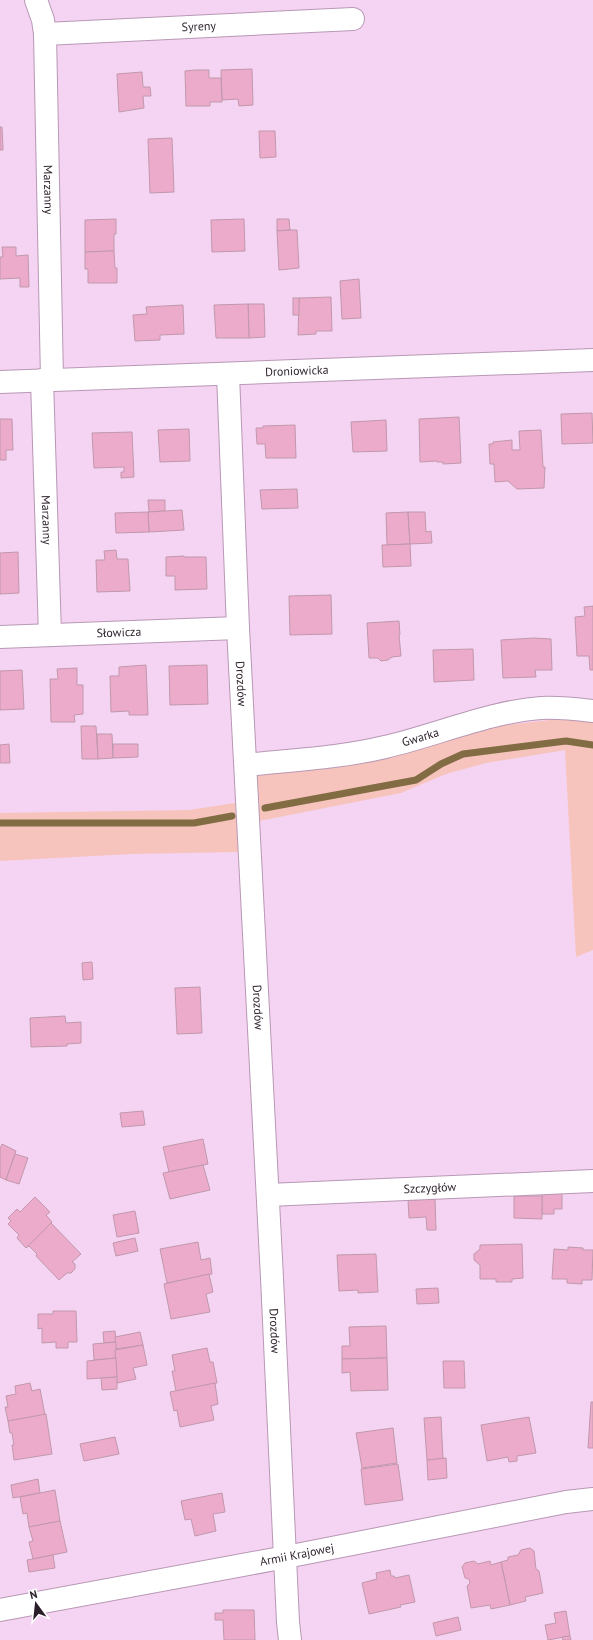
<svg xmlns="http://www.w3.org/2000/svg" width="593" height="1640" viewBox="0 0 593 1640" font-family="'PT Sans',sans-serif">
<rect width="100%" height="100%" fill="#f5d4f3"/>
<g fill="#f7c4bd">
<polygon points="567,718 593,721 593,950 576,957 565,750 486,763 446,774 401,793 259,821 255,769 489,727"/>
<polygon points="235,803 239,852 131,854 0,861 0,813 189,810"/>
</g>
<g fill="none" stroke-linecap="round" stroke-linejoin="round">
<g stroke="#816c44" stroke-width="7">
<polyline points="265,808 416,780 441,764 463,754 566,741 593,745"/>
<polyline points="0,823 194,823 232,816"/>
</g>
</g>
<g fill="#edabcc" stroke="#c098ab">
<polygon points="252,69 253,105 239,106 238,99 222,100 221,70"/>
<polygon points="195,70 209,70 209,78 221,78 222,102 210,102 210,106 186,106 185,71"/>
<polygon points="142,72 143,87 150,87 151,96 143,96 144,108 119,112 117,74"/>
<polygon points="0,127 2,127 3,150 0,150"/>
<polygon points="259,131 275,131 276,157 260,158"/>
<polygon points="172,138 174,192 150,193 148,139"/>
<polygon points="116,219 116,234 114,234 114,251 85,252 85,220"/>
<polygon points="244,219 245,251 212,252 211,220"/>
<polygon points="277,219 289,219 290,230 277,231"/>
<polygon points="290,230 297,230 299,268 279,270 277,231"/>
<polygon points="2,247 16,247 16,256 28,255 29,287 20,287 20,278 0,279 0,257 3,257"/>
<polygon points="111,251 114,251 115,268 117,268 117,283 88,283 88,269 85,269 85,252"/>
<polygon points="359,279 361,318 342,319 340,281"/>
<polygon points="331,297 332,331 316,331 316,334 298,335 299,298"/>
<rect x="293" y="298" width="6" height="17"/>
<polygon points="248,304 264,304 265,337 249,338"/>
<polygon points="248,304 249,338 216,338 214,305"/>
<polygon points="183,305 184,334 160,335 160,340 135,341 133,315 147,314 146,307"/>
<polygon points="592,413 593,443 562,444 561,414"/>
<polygon points="459,417 461,463 443,464 443,462 437,462 437,461 420,462 419,419"/>
<polygon points="0,419 12,419 13,450 6,450 6,460 0,460"/>
<polygon points="386,420 387,451 353,452 351,422"/>
<polygon points="295,425 296,458 266,458 265,444 257,444 256,428 263,428 263,426"/>
<polygon points="189,429 190,461 160,462 158,430"/>
<polygon points="541,430 543,467 545,467 544,488 517,489 508,481 495,482 494,464 490,464 489,444 493,444 493,442 512,440 512,450 520,450 519,431"/>
<polygon points="132,432 134,477 121,478 121,472 124,472 124,467 94,468 92,433"/>
<polygon points="297,489 298,508 262,509 260,490"/>
<polygon points="148,500 165,500 165,511 149,512"/>
<polygon points="182,510 184,530 149,532 148,512"/>
<polygon points="148,512 149,532 116,533 115,513"/>
<polygon points="408,512 410,544 387,545 386,513"/>
<polygon points="408,512 425,512 426,532 431,531 432,543 410,544"/>
<polygon points="410,544 411,566 383,567 382,545"/>
<polygon points="116,550 117,559 128,559 130,591 97,592 96,560 105,560 104,551"/>
<polygon points="18,552 19,593 0,594 0,553"/>
<polygon points="184,556 184,557 206,557 207,589 175,590 175,576 166,576 166,557"/>
<polygon points="331,595 332,634 290,635 289,596"/>
<polygon points="593,606 593,670 590,670 589,656 577,656 575,617 585,616 584,607"/>
<polygon points="399,621 400,635 399,635 401,656 392,657 388,660 381,661 378,658 369,658 367,623"/>
<polygon points="534,638 551,639 552,670 535,670 536,677 503,678 501,640"/>
<polygon points="473,649 474,680 434,682 433,650"/>
<polygon points="146,665 148,715 129,715 129,711 111,712 110,676 119,676 119,667"/>
<polygon points="207,665 208,704 170,705 169,666"/>
<polygon points="77,668 77,685 83,685 83,714 74,715 75,722 51,722 50,679 58,679 57,669"/>
<polygon points="22,670 24,709 0,710 0,671"/>
<polygon points="81,726 96,726 98,759 82,759"/>
<polygon points="97,734 112,734 113,758 98,759"/>
<polygon points="9,744 10,763 0,763 0,745"/>
<polygon points="113,744 138,744 138,757 113,758"/>
<polygon points="92,962 93,979 83,980 82,963"/>
<polygon points="200,987 202,1033 177,1034 175,988"/>
<polygon points="65,1016 66,1023 81,1022 81,1043 67,1044 67,1046 31,1047 30,1018"/>
<polygon points="143,1111 145,1125 122,1127 120,1113"/>
<polygon points="203,1139 208,1164 169,1172 163,1147"/>
<polygon points="2,1144 16,1151 6,1180 0,1177 0,1149"/>
<polygon points="15,1154 28,1158 19,1184 6,1180"/>
<polygon points="203,1165 210,1190 170,1199 163,1173"/>
<polygon points="562,1193 562,1209 554,1209 554,1214 542,1214 542,1194"/>
<polygon points="514,1196 542,1196 542,1219 514,1218"/>
<polygon points="35,1197 50,1212 46,1215 52,1222 26,1248 17,1238 19,1235 8,1224 11,1221 8,1218 17,1209 20,1212"/>
<polygon points="435,1199 436,1230 427,1230 426,1217 409,1218 408,1200"/>
<polygon points="135,1211 139,1233 117,1237 113,1215"/>
<polygon points="51,1223 81,1254 72,1262 75,1264 75,1269 71,1273 67,1273 59,1280 36,1256 37,1254 29,1246 27,1247"/>
<polygon points="135,1238 138,1251 116,1256 113,1243"/>
<polygon points="198,1242 201,1260 210,1258 212,1274 167,1283 160,1249"/>
<polygon points="522,1244 523,1278 512,1279 512,1282 496,1282 496,1279 480,1279 480,1265 474,1260 474,1254 480,1249 480,1245"/>
<polygon points="568,1247 583,1248 583,1250 593,1250 592,1280 582,1280 582,1284 567,1283 567,1279 552,1279 554,1249 568,1250"/>
<polygon points="376,1254 378,1292 358,1293 358,1290 339,1291 337,1255"/>
<polygon points="209,1274 213,1292 206,1294 210,1312 171,1319 164,1284"/>
<polygon points="438,1288 439,1303 417,1304 416,1289"/>
<polygon points="53,1311 76,1311 77,1342 68,1342 68,1348 56,1348 56,1342 42,1343 42,1328 38,1329 38,1314 53,1314"/>
<polygon points="386,1326 387,1358 342,1359 342,1346 350,1346 349,1327"/>
<polygon points="115,1331 116,1342 104,1343 103,1332"/>
<polygon points="140,1332 143,1345 116,1349 115,1337"/>
<polygon points="116,1342 116,1358 94,1360 93,1344"/>
<polygon points="143,1345 147,1365 133,1368 136,1379 117,1383 115,1350"/>
<polygon points="207,1348 210,1362 213,1362 217,1383 176,1391 172,1371 175,1371 172,1355"/>
<polygon points="116,1358 117,1377 87,1379 87,1361"/>
<polygon points="387,1358 388,1390 351,1391 350,1372 342,1373 342,1359"/>
<polygon points="443,1361 464,1361 465,1388 444,1388"/>
<polygon points="117,1377 117,1389 102,1390 101,1378"/>
<polygon points="30,1383 32,1391 40,1389 45,1415 8,1421 5,1407 8,1407 6,1396 16,1394 15,1386"/>
<polygon points="215,1383 218,1404 211,1406 214,1420 180,1427 177,1410 174,1411 170,1392"/>
<polygon points="591,1402 593,1402 593,1448 588,1448"/>
<polygon points="46,1414 52,1454 14,1460 12,1445 14,1445 12,1433 10,1433 8,1421"/>
<polygon points="441,1417 443,1459 427,1460 424,1418"/>
<polygon points="529,1417 536,1453 517,1456 517,1461 509,1462 508,1457 487,1461 481,1425"/>
<polygon points="393,1428 397,1463 362,1468 356,1433"/>
<polygon points="115,1437 119,1454 84,1461 80,1444"/>
<polygon points="446,1458 447,1478 428,1480 427,1460"/>
<polygon points="398,1464 403,1500 365,1505 361,1469"/>
<polygon points="38,1479 40,1493 13,1498 11,1485"/>
<polygon points="55,1490 60,1521 29,1527 27,1513 23,1514 20,1497"/>
<polygon points="222,1493 225,1512 213,1514 216,1531 195,1536 191,1519 185,1520 181,1501"/>
<polygon points="60,1521 67,1552 33,1559 29,1542 33,1541 29,1527"/>
<polygon points="530,1548 534,1551 536,1569 539,1571 543,1593 525,1597 526,1601 510,1605 501,1562 508,1560 508,1557 518,1555 521,1550"/>
<polygon points="53,1555 55,1568 29,1572 27,1560"/>
<polygon points="474,1561 478,1564 490,1561 491,1565 501,1562 510,1605 491,1609 490,1605 471,1608 467,1586 470,1583 469,1579 465,1578 462,1567 465,1563"/>
<polygon points="390,1570 391,1576 394,1576 395,1578 409,1575 415,1602 400,1605 401,1607 369,1614 362,1583 377,1579 376,1573"/>
<polygon points="223,1610 254,1610 255,1640 224,1640 223,1620 215,1620 215,1613 223,1613"/>
<polygon points="566,1611 570,1636 548,1640 545,1625 556,1623 554,1613"/>
<polygon points="458,1617 461,1630 436,1636 433,1623"/>
<polygon points="570,1636 571,1640 563,1640 562,1637"/>
</g>
<g fill="none" stroke-linecap="round" stroke-linejoin="round">
<g stroke="#b798b5" stroke-width="24">
<g id="minor">
<path id="s1" d="M36 0 43 20 45 34 52 380"/>
<path id="s2" d="M45 34 353 19"/>
<path id="s3" d="M228 374 238 628 272 1278 288 1622 290 1640"/>
<path id="s4" d="M42 380 50 635"/>
<path id="s5" d="M0 637 238 628"/>
<path id="s6" d="M246 765C292 760 340 758 385 747 437 735 488 712 541 708 559 707 576 709 593 711"/>
<path id="s7" d="M268 1195 593 1181"/>
<path id="s8" d="M0 1610 286 1557 566 1502 593 1499"/>
</g>
</g>
<g stroke="#b798b5" stroke-width="24">
<g id="tertiary">
<path id="s9" d="M0 382 593 360"/>
</g>
</g>
<use href="#minor" stroke="#fff" stroke-width="22"/>
<use href="#tertiary" stroke="#fff" stroke-width="22"/>
</g>
<g text-anchor="middle" stroke-width="4" stroke-linejoin="round" paint-order="stroke">
<g font-size="12" fill="#2a1e29" stroke="#fff">
<text dy="4" stroke="none"><textPath href="#s2" startOffset="154">Syreny</textPath></text>
<text dy="4" stroke="none"><textPath href="#s1" startOffset="191">Marzanny</textPath></text>
<text dy="4" stroke="none"><textPath href="#s9" startOffset="297">Droniowicka</textPath></text>
<text dy="4" stroke="none"><textPath href="#s4" startOffset="140">Marzanny</textPath></text>
<text dy="4" stroke="none"><textPath href="#s5" startOffset="119">Słowicza</textPath></text>
<text dy="4" stroke="none"><textPath href="#s3" startOffset="310">Drozdów</textPath></text>
<text dy="4" stroke="none"><textPath href="#s6" startOffset="177">Gwarka</textPath></text>
<text dy="4" stroke="none"><textPath href="#s3" startOffset="634">Drozdów</textPath></text>
<text dy="4" stroke="none"><textPath href="#s7" startOffset="162">Szczygłów</textPath></text>
<text dy="4" stroke="none"><textPath href="#s3" startOffset="958">Drozdów</textPath></text>
<text dy="4" stroke="none"><textPath href="#s8" startOffset="302">Armii Krajowej</textPath></text>
</g>
</g>
<g transform="translate(36 1604) rotate(345)" stroke="#ffffff" stroke-width="3" paint-order="stroke">
<path d="M0-3L7 15L0 10L-7 15Z" fill="#2a1e29"/>
<text y="-6" font-size="11" font-weight="bold" text-anchor="middle" fill="#2a1e29">N</text>
</g>
</svg>
